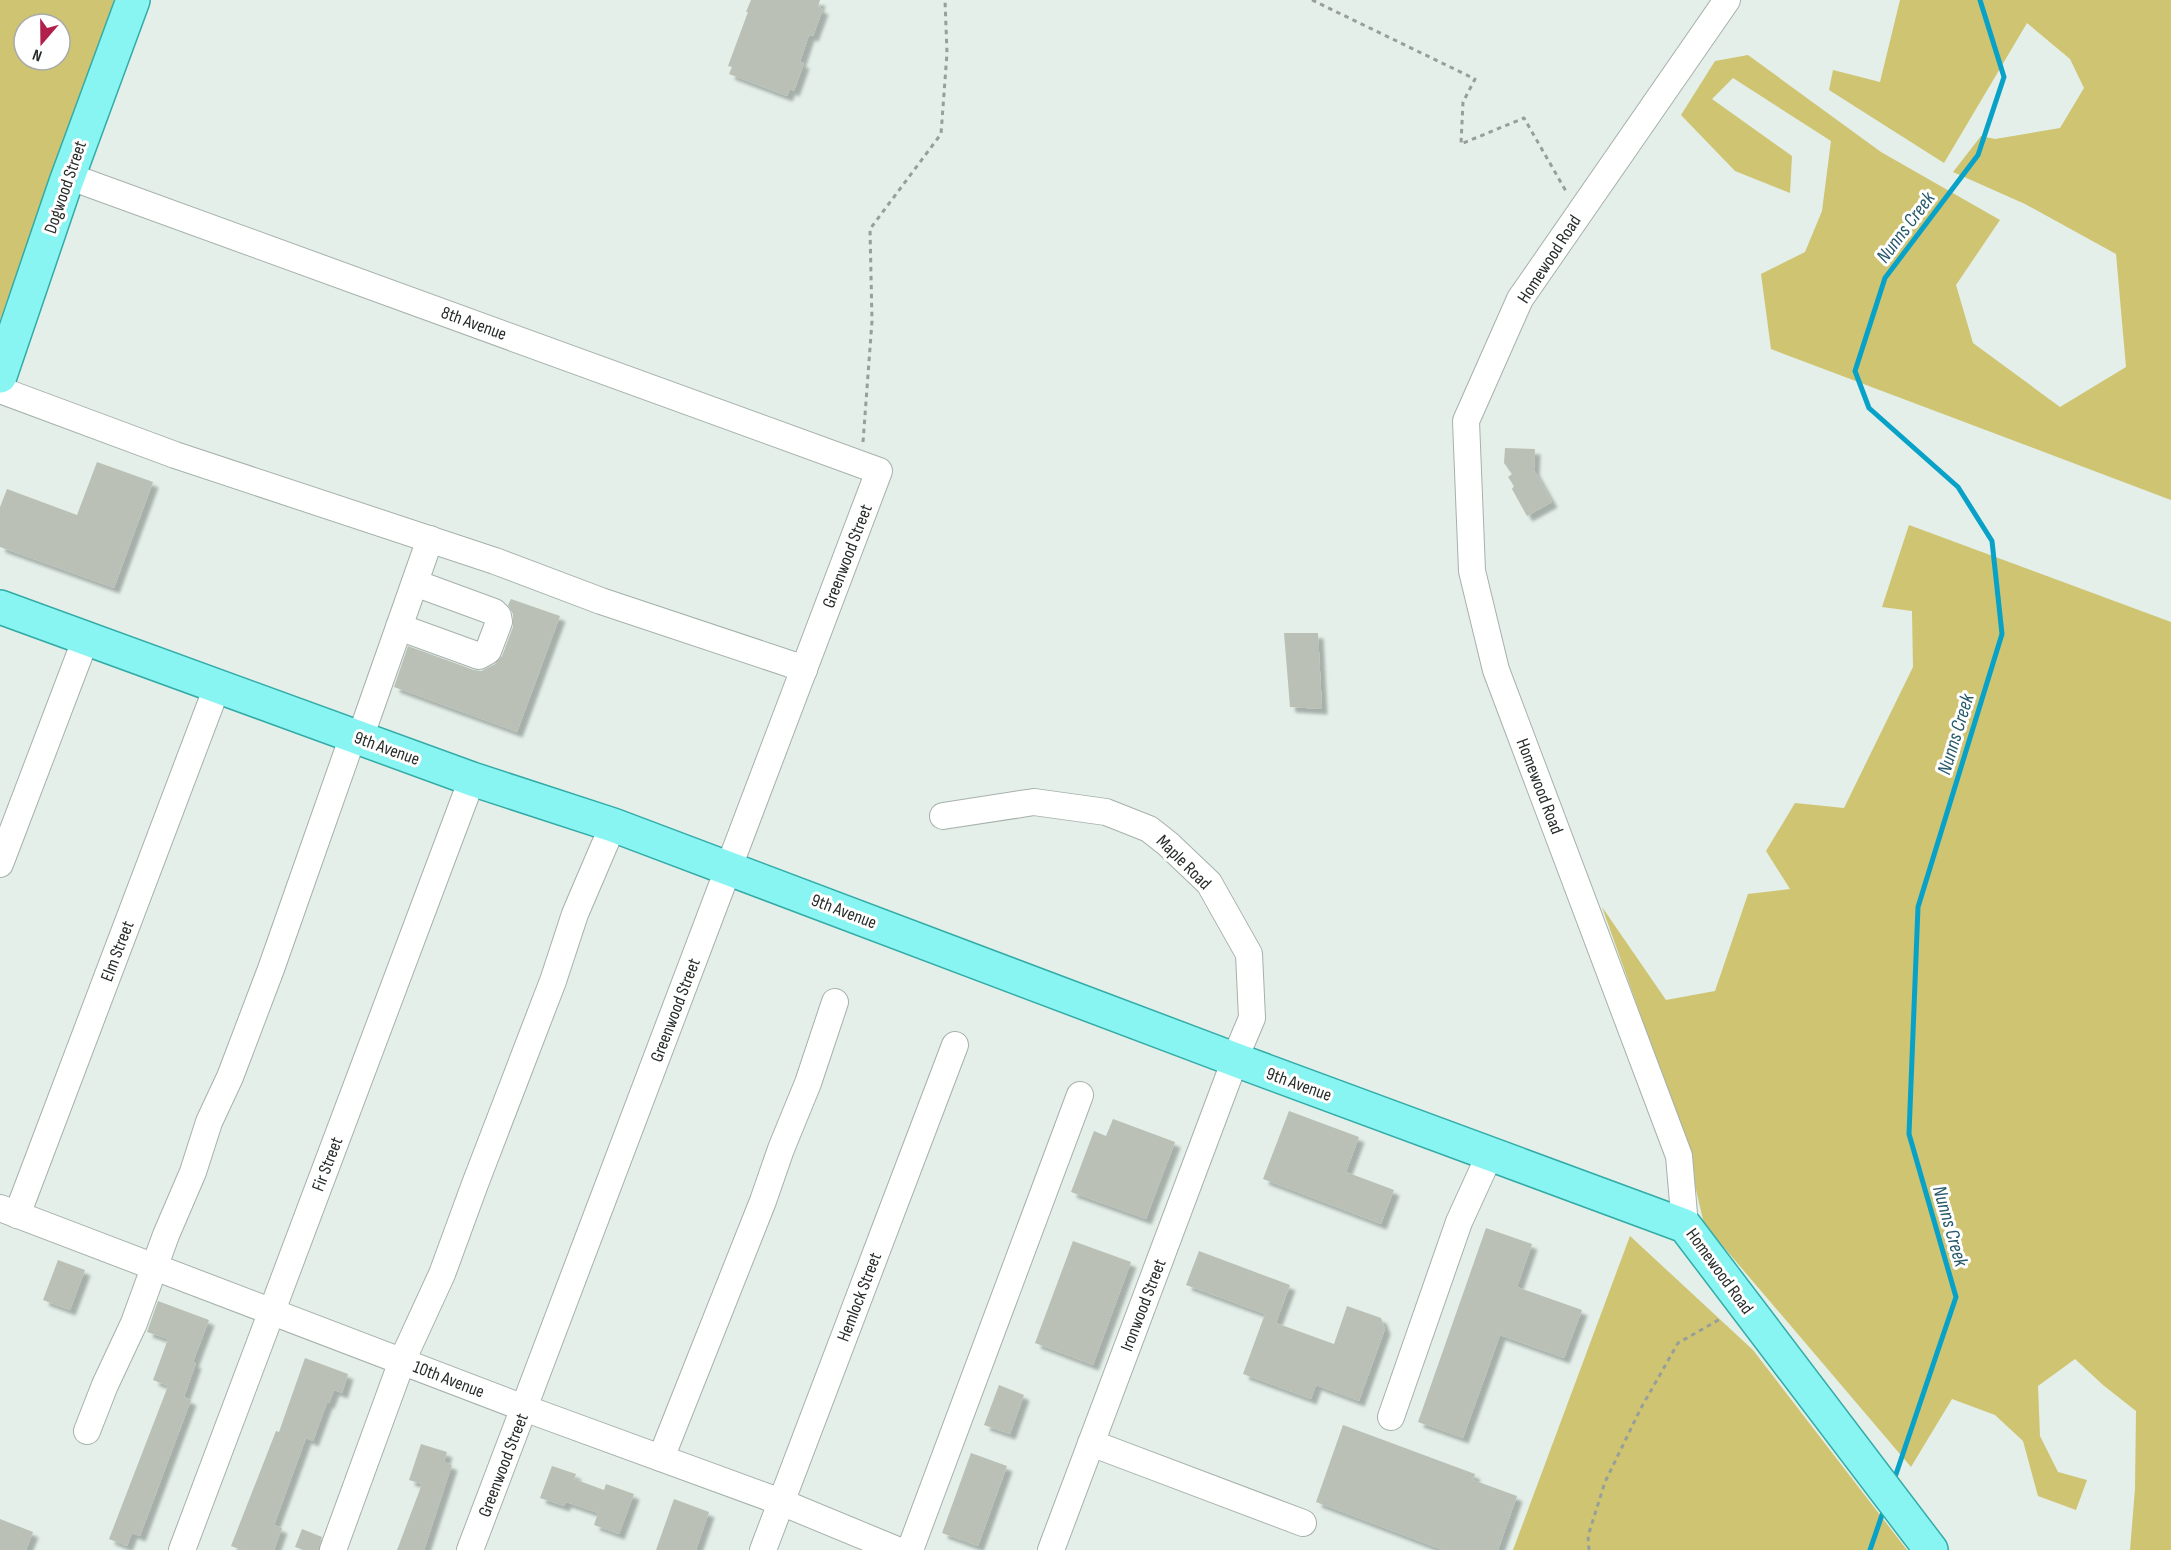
<svg xmlns="http://www.w3.org/2000/svg" width="2171" height="1550" viewBox="0 0 2171 1550" font-family="'Sofia Sans Condensed',sans-serif">
<defs>
<filter id="shadow"><feDropShadow dx="5.5" dy="5.5" stdDeviation="1.5" flood-color="#0004"/></filter>
</defs>
<rect width="100%" height="100%" fill="#e3efe8"/>
<g fill="#cfc471" fill-rule="evenodd">
<path d="M0 0H114L0 320ZM24 24H60V60H24Z"/>
<polygon points="1900,0 2171,0 2171,500 1771,349 1761,274 1805,252 1822,211 1831,141 1733,78 1712,99 1792,156 1790,193 1735,171 1681,115 1715,61 1748,55 1881,152 2000,220 1956,285 1973,343 2060,407 2126,367 2116,254 2025,204 1953,172 1981,136 1995,139 2060,128 2084,88 2070,59 2027,23 1944,163 1829,90 1833,70 1880,82"/>
<polygon points="1909,525 2171,622 2171,1550 2130,1550 2135,1489 2136,1411 2103,1385 2075,1359 2038,1386 2040,1436 2058,1472 2087,1480 2076,1510 2038,1496 2023,1441 1995,1415 1952,1399 1911,1467 1704,1224 1683,1134 1602,907 1666,1000 1715,991 1748,894 1790,889 1766,851 1795,803 1844,808 1913,667 1912,611 1882,607"/>
<polygon points="1630,1236 1753,1350 1907,1550 1513,1550"/>
</g>
<g fill="none" stroke-linecap="round" stroke-linejoin="round">
<g stroke="#08a1c8" stroke-width="5">
<polyline points="1893,1483 1956,1297 1909,1134 1918,907 2002,634 1992,541 1958,487 1869,408 1855,371 1885,278 1978,155 2004,77 1980,0"/>
<polyline points="1870,1550 1884,1509"/>
</g>
</g>
<g fill="#bac0b6" filter="url(#shadow)">
<polygon points="751,0 820,0 818,7 823,9 813,36 809,35 800,62 804,63 794,91 790,89 787,96 729,74 732,67 728,66 748,12 746,12"/>
<polygon points="1505,448 1535,449 1534,470 1552,502 1527,516 1512,489 1514,486 1508,477 1512,474 1504,463"/>
<polygon points="97,462 153,482 114,588 0,547 0,507 7,489 77,515"/>
<polygon points="511,599 560,616 517,732 394,687 408,646 474,670 481,671 495,664 502,656 513,627 513,614 508,605"/>
<polygon points="1284,633 1318,633 1322,709 1290,707"/>
<polygon points="1289,1111 1359,1137 1346,1172 1394,1190 1381,1224 1263,1179"/>
<polygon points="1113,1119 1175,1142 1146,1219 1071,1192 1094,1131 1106,1136"/>
<polygon points="1486,1228 1532,1244 1517,1287 1582,1310 1564,1358 1500,1335 1463,1438 1418,1422"/>
<polygon points="1073,1241 1131,1262 1093,1365 1035,1343"/>
<polygon points="1199,1251 1290,1285 1276,1323 1334,1344 1347,1306 1381,1318 1385,1329 1359,1401 1316,1385 1311,1399 1243,1374 1265,1314 1186,1285"/>
<polygon points="58,1260 85,1270 70,1310 43,1300"/>
<polygon points="158,1301 209,1320 193,1362 196,1363 184,1397 191,1400 140,1536 132,1533 127,1546 109,1539 168,1386 153,1380 168,1339 147,1332"/>
<polygon points="305,1358 348,1374 342,1393 334,1390 329,1403 327,1403 313,1441 306,1438 274,1525 282,1528 274,1550 242,1550 231,1546 276,1431 279,1432"/>
<polygon points="999,1385 1024,1395 1010,1434 984,1425"/>
<polygon points="1343,1425 1475,1474 1473,1480 1517,1496 1498,1550 1443,1550 1316,1502"/>
<polygon points="421,1444 447,1452 444,1462 452,1465 424,1550 397,1550 422,1484 409,1480"/>
<polygon points="971,1453 1007,1466 978,1546 942,1533"/>
<polygon points="552,1466 576,1474 574,1479 604,1490 606,1484 634,1494 619,1534 594,1525 598,1513 566,1502 564,1506 540,1498"/>
<polygon points="674,1499 709,1512 696,1550 656,1550"/>
<polygon points="0,1519 33,1532 26,1550 0,1550"/>
<polygon points="302,1529 322,1537 318,1550 304,1550 295,1547"/>
</g>
<g fill="none" stroke-linecap="round" stroke-linejoin="round">
<g stroke="#a6b1ab" stroke-width="28">
<g id="minor">
<polyline points="68,176 879,471 470,1550"/>
<polyline points="0,390 175,455 495,561 601,601 790,664 804,670"/>
<polyline points="399,627 479,656 488,651 499,622 498,616 494,612 415,583"/>
<polyline points="360,738 430,539"/>
<polyline points="943,816 1034,802 1106,812 1149,829 1168,844 1209,883 1249,954 1252,1018 1241,1044 1051,1550"/>
<polyline points="0,864 86,638"/>
<polyline points="0,1208 524,1408 781,1502 897,1550"/>
<polyline points="17,1215 217,687"/>
<polyline points="1685,1226 1679,1156 1496,670 1472,571 1466,421 1520,299 1727,0"/>
<polyline points="1391,1417 1459,1222 1490,1154"/>
<polyline points="87,1431 105,1385 134,1323 166,1235 193,1172 209,1122 230,1077 271,969 353,736"/>
<polyline points="1091,1443 1303,1523"/>
<polyline points="661,1458 763,1201 781,1149 808,1083 835,1002"/>
<polyline points="182,1550 472,779"/>
<polyline points="333,1550 402,1361 442,1274 475,1184 553,981 575,914 613,825"/>
<polyline points="763,1550 955,1045"/>
<polyline points="910,1550 1080,1095"/>
</g>
</g>
<g stroke="#33aba7" stroke-width="36">
<g id="major">
<polyline points="0,376 65,185 133,0"/>
<polyline points="0,607 472,779 613,825 1236,1060 1685,1226 1931,1550"/>
</g>
</g>
<g stroke="#969f99" stroke-width="3" stroke-dasharray="4.5 4.5" stroke-linecap="butt">
<polyline points="1312,0 1475,79 1463,102 1461,144 1524,118 1567,193"/>
<polyline points="863,442 872,321 870,229 941,134 947,53 945,0"/>
<polyline points="1589,1550 1588,1536 1605,1482 1641,1408 1678,1343 1722,1318"/>
</g>
<use href="#minor" stroke="#fff" stroke-width="26"/>
<use href="#major" stroke="#89f5f3" stroke-width="33"/>
</g>
<g text-anchor="middle" stroke-width="6" stroke-linejoin="round" paint-order="stroke">
<g font-size="18" fill="#272c29" stroke="#fff">
<text transform="translate(65 187) rotate(-71)" y="6">Dogwood Street</text>
<text transform="translate(1549 259) rotate(-57)" y="6">Homewood Road</text>
<text transform="translate(474 323) rotate(20)" y="6">8th Avenue</text>
<text transform="translate(847 556) rotate(-69)" y="6">Greenwood Street</text>
<text transform="translate(387 748) rotate(20)" y="6">9th Avenue</text>
<text transform="translate(1540 786) rotate(69)" y="6">Homewood Road</text>
<text transform="translate(1184 862) rotate(45)" y="6">Maple Road</text>
<text transform="translate(844 911) rotate(21)" y="6">9th Avenue</text>
<text transform="translate(117 951) rotate(-69)" y="6">Elm Street</text>
<text transform="translate(675 1010) rotate(-69)" y="6">Greenwood Street</text>
<text transform="translate(1299 1084) rotate(20)" y="6">9th Avenue</text>
<text transform="translate(327 1164) rotate(-69)" y="6">Fir Street</text>
<text transform="translate(1720 1271) rotate(54)" y="6">Homewood Road</text>
<text transform="translate(859 1297) rotate(-69)" y="6">Hemlock Street</text>
<text transform="translate(1143 1305) rotate(-69)" y="6">Ironwood Street</text>
<text transform="translate(449 1379) rotate(21)" y="6">10th Avenue</text>
<text transform="translate(503 1465) rotate(-69)" y="6">Greenwood Street</text>
</g>
<g font-size="20" font-style="italic" fill="#275a6b" stroke="#fff">
<text transform="translate(1905 227) rotate(-53)" y="7">Nunns Creek</text>
<text transform="translate(1955 734) rotate(-73)" y="7">Nunns Creek</text>
<text transform="translate(1951 1226) rotate(74)" y="7">Nunns Creek</text>
</g>
</g>
<g transform="translate(42 42) rotate(200)"><circle r="28" fill="#ffffff" stroke="#a9aba9" stroke-width="1.5"/>
<path d="M0-4.5L10 22L0 15L-10 22Z" fill="#b11f4b"/>
<text y="-9" font-size="16" font-weight="bold" text-anchor="middle" fill="#272c29">N</text>
</g>
</svg>
